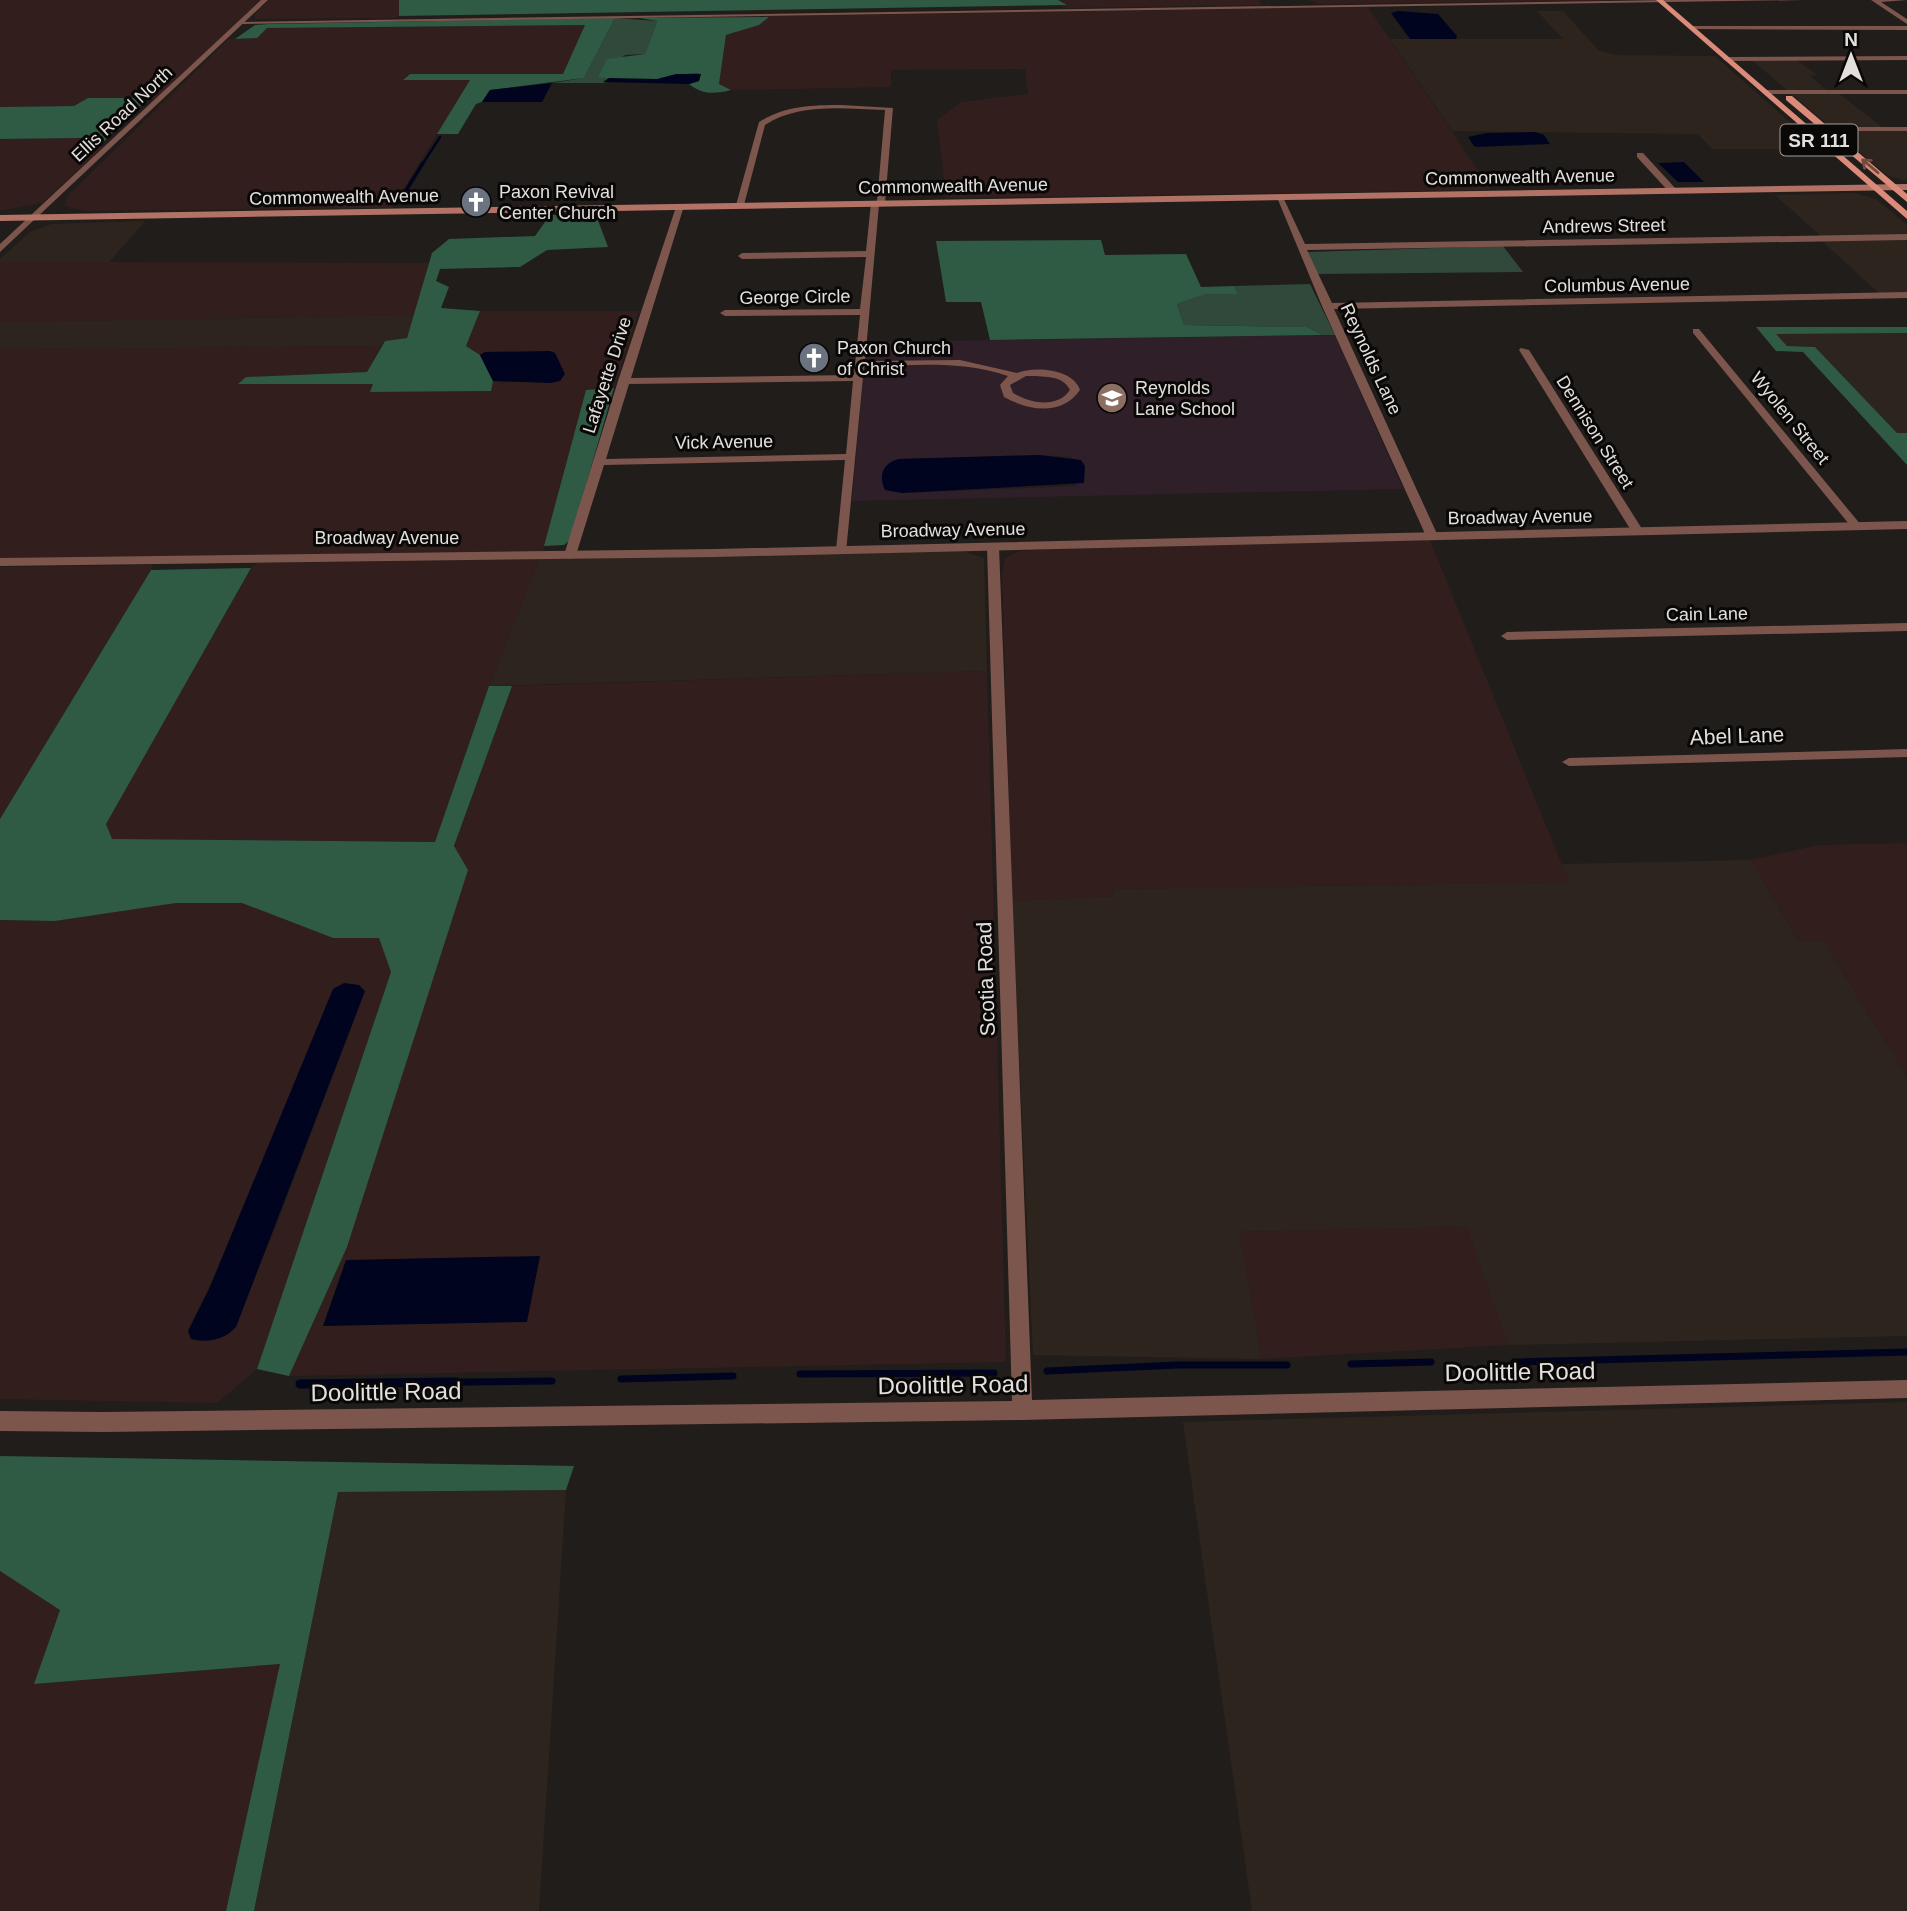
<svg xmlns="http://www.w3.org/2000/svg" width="1907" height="1911" viewBox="0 0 1907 1911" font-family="Helvetica,sans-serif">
<rect width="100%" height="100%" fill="#211d1a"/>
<g fill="#2e241e">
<polygon points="1537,11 1563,11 1599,51 1617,55 1715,56 1820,149 1712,149 1698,134 1452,131 1390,39 1563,39"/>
<polygon points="1748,57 1794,58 1817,75 1810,76 1828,91 1836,91 1883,128 1907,128 1907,181 1888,176"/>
<polygon points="1854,193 1876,199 1907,225 1907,234 1822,237 1775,195"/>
<polygon points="145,221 109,262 0,262 0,259 30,232 51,224"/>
<polygon points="1907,240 1907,293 1880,294 1822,241"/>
<polygon points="414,315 407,338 385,341 381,346 0,350 0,322"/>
<polygon points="1907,333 1907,433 1897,433 1815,347 1787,346 1776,334"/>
<polygon points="962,551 984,558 987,671 489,686 539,559"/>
<polygon points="1751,860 1799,941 1823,940 1907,1076 1907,1336 1508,1345 1466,1227 1240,1232 1262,1359 1033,1355 1012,901 1114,896 1113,889 1568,882 1562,864"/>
<polygon points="1907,1402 1907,1911 1252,1911 1183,1422"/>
<polygon points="566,1490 539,1911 254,1911 338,1492"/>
</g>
<g fill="#321f1d" fill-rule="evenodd">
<polygon points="0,0 261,0 157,99 88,98 74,106 0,107"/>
<polygon points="269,0 399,0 399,16 396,18 255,19 255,14"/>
<polygon points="1058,0 1259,0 1262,5 1066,8 1061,7 1066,4"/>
<polygon points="1309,0 1606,0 1607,1 1318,4"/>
<polygon points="1368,7 1491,190 946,198 937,120 961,102 1028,94 1025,69 891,70 891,87 731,90 719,84 726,35 759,25 766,16"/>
<polygon points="586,25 563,74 410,74 404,79 470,80 392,208 83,211 65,206 68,195 229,39 256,38 267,28"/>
<polygon points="82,138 81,148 104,146 42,203 0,211 0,139"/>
<polygon points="0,262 109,262 429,263 414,315 0,322"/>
<polygon points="480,311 639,311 614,388 586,391 543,551 0,558 0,350 381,346 367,372 246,377 240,384 373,384 370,392 490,391 493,381 503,383 565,374 554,353 485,352 480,355 466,346"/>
<polygon points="1430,540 1569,882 1114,889 1114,896 1012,901 1002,574 1005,558 1020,551 1034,550"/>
<polygon points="539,559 489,686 435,842 112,839 105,824 251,568 257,563"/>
<polygon points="153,565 151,570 0,819 0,567"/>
<polygon points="987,671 1006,1362 289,1376 347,1247 454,847 512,686"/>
<polygon points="1907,843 1907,1076 1823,940 1799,941 1751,860 1818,845"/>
<path d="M176 903H242L333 938 379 937 391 972 257 1369 217 1403 0 1399V920L55 921ZM359 985 365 991 272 1237 256 1271 188 1330Z"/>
<polygon points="1467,1227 1508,1345 1262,1359 1239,1232"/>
<polygon points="0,1571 60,1609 34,1684 281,1664 226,1911 0,1911"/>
</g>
<path fill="#2f1f29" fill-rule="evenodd" d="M1335 335 1403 489 852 501 866 342ZM1039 455 1072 457 1076 486 902 493 899 459Z"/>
<g fill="#30493b">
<polygon points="615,18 657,21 645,54 625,55 598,76 609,78 604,82 606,83 552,83 584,78"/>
<polygon points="1503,246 1523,272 1317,274 1307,252"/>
<polygon points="1310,284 1335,335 1323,335 1307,327 1184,325 1177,304 1207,294 1236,294 1234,286"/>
</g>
<g fill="#2f5a44">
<polygon points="399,0 1058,0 1067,5 399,16"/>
<path d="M769 17 759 25 726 35 719 84 731 90C715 94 702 95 689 84L699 81 700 74C686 72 675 77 661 79 642 81 617 80 598 77L607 59 645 54 657 21 640 18Z"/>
<polygon points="615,18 584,78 490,90 482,102 476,104 458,134 437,134 470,80 403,80 410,74 563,74 585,25 267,28 257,38 235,39 255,25 269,24"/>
<polygon points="88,98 149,98 99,146 81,148 81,138 0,139 0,107 74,106"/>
<polygon points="550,215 596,215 608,247 547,250 520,267 440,269 436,281 449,287 441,308 480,311 466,346 480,355 493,381 491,391 370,392 373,384 238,384 246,377 367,372 385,341 407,338 432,253 449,239 535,236"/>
<polygon points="1101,240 1105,255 1186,254 1201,287 1234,286 1237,294 1207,294 1177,304 1184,325 1307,327 1323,335 990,340 981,302 946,302 936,241"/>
<polygon points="1756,327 1907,327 1907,333 1776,334 1787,346 1815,347 1897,433 1907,433 1907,465 1803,352 1776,351"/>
<polygon points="614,388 570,540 564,545 544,546 586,390"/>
<polygon points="251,568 106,824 112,839 435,842 489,686 512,686 454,846 468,870 347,1247 289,1376 257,1369 391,972 379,938 333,938 242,903 176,903 55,921 0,920 0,819 151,570"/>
<polygon points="0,1456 574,1466 566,1490 338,1492 254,1911 226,1911 280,1664 34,1684 60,1610 0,1571"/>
</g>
<g fill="#00041e">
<polygon points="1398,11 1438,14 1457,36 1456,39 1410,39 1391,13"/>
<polygon points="676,74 701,74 699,81 689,84 603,82 609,78 657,79"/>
<polygon points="552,83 542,102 482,102 490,90"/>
<polygon points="1535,132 1544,135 1550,144 1477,147 1474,146 1468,137 1487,133"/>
<polygon points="1684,162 1704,182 1678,182 1658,163"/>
<polygon points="550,351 555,353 565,374 560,381 551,383 493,381 480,355 485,352"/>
<path d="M1039 455 1081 460 1085 466 1084 483 902 493 885 490C878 475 883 463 899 459Z"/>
<path d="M344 983 359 985 365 991 236 1327C224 1340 208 1343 191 1339L188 1331 209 1289 333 989Z"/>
<polygon points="540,1256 527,1322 323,1326 346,1260"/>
</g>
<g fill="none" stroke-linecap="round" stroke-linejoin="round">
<polyline stroke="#00041e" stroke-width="2.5" points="422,165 440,137"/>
<polyline stroke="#00041e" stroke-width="3.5" points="399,202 423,163"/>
<g stroke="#00041e" stroke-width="7">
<polyline points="1514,1362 1907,1352"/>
<polyline points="1351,1364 1431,1362"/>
<polyline points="1047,1371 1178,1365 1287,1365"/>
<polyline points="800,1374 994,1373"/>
<polyline points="621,1379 733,1376"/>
<polyline points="309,1384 552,1381"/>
</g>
<polyline stroke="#00041e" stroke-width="9" points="300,1384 456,1382"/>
<g fill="#7c554c" fill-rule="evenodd">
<polygon points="1668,0 1804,0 242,24 239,22"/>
<polygon points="1871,0 1907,0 1881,2 1907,19 1907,24"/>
<polygon points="1691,26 1907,26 1907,30 1689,29"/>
<polygon points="1907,56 1907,60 1726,61 1723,59 1726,57"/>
<polygon points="1761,90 1907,90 1907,94 1764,94"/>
<path d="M841 105 893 108 885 203 879 205 865 361 960 360 1017 373C1035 366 1073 369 1080 390 1062 416 1029 411 1004 397L1000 385 1008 376C962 360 912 365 864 367L846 552 842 554 836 550 845 460 604 465 576 555 570 559 566 557 564 555 618 381 677 204 684 206 631 378 854 375 860 315 725 316 720 313 725 310 860 309 866 257 742 259 738 256 742 253 866 251 871 203 877 201 885 110C846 109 800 102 765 125L744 205 740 207 736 205 759 122C784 106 812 105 841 105ZM1026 376C1042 377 1062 374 1070 390 1057 409 1030 403 1013 393L1010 385ZM853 381 846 454 606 459 629 384Z"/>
<polygon points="1807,127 1907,127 1907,131 1804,131"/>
<polygon points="1637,153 1643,153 1676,189 1676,193 1670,193 1637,157"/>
<polygon points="1276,195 1283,197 1305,244 1907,234 1907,240 1307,250 1332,303 1907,292 1907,298 1334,309 1438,536 1432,539 1426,536 1322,306"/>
<polygon points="1693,329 1699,329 1861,525 1861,529 1853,529 1693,333"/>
<polygon points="1521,348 1529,350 1644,532 1642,534 1632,532 1519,350"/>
<polygon points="993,543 999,547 1032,1400 1907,1380 1907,1398 1022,1420 103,1432 0,1431 0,1411 103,1412 1012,1401 987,547"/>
<polygon points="1907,623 1907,631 1507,640 1501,636 1507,632"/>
<polygon points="1907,749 1907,757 1569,766 1562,762 1569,758"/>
</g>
<g fill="#7c554c" fill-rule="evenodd">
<polygon points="261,0 268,0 0,252 0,244"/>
<polygon points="1907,521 1907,529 715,557 0,566 0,558 715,549"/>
</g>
<polygon fill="#b27366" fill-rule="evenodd" points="1907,184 1907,190 0,221 0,215"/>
<g fill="#dc8b7a" fill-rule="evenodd">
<polygon points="1656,0 1663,0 1907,211 1907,219"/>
<polygon points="1786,96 1792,96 1907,194 1907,202 1786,100"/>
</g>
</g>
<defs><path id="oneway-shaft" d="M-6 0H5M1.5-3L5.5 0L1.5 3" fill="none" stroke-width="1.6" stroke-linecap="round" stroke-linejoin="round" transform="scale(1.75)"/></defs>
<use stroke="#724a40" href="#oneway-shaft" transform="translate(1870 166) rotate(-140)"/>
<defs>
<g id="church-disc" transform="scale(1.575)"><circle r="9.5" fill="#6b7280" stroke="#090807"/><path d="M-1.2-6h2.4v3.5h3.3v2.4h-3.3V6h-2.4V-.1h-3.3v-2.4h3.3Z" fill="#fff"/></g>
<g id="school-disc" transform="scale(1.575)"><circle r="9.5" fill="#8d6e63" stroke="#090807"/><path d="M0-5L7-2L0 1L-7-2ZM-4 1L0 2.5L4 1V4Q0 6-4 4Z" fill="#fff"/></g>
</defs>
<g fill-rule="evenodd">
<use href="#church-disc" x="476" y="202"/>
<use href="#church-disc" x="814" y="358"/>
<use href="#school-disc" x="1112" y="398"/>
</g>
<g text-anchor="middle" stroke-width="6" stroke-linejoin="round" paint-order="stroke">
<g font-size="18" fill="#e2dfdd" stroke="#090807">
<text transform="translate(122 114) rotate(-43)" y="6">Ellis Road North</text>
<text transform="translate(1520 177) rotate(-1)" y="6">Commonwealth Avenue</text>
<text transform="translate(953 186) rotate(-1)" y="6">Commonwealth Avenue</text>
<text transform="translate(344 197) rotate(-1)" y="6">Commonwealth Avenue</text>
<text transform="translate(1604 226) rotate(-1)" y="6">Andrews Street</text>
<text transform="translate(1617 285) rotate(-1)" y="6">Columbus Avenue</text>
<text transform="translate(795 297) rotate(-1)" y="6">George Circle</text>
<text transform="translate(1371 359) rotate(65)" y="6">Reynolds Lane</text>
<text transform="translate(607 375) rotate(-72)" y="6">Lafayette Drive</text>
<text transform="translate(1790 418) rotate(51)" y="6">Wyolen Street</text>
<text transform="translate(1595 432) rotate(58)" y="6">Dennison Street</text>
<text transform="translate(724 442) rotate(-1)" y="6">Vick Avenue</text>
<text transform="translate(1520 517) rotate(-1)" y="6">Broadway Avenue</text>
<text transform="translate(953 530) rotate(-1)" y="6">Broadway Avenue</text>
<text x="387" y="544">Broadway Avenue</text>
<text transform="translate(1707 614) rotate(-1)" y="6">Cain Lane</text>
</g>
<g font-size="18" fill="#e2dfdd" stroke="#090807" text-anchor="start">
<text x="499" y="198">Paxon Revival<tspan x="499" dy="21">Center Church</tspan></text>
<text x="837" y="354">Paxon Church<tspan x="837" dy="21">of Christ</tspan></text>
<text x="1135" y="394">Reynolds<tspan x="1135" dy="21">Lane School</tspan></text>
</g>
<rect fill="#090807" stroke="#a19e9d" stroke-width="2" x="1780.5" y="124.5" width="77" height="31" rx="5"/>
<g font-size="19" font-weight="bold" fill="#e2dfdd">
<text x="1819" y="147">SR 111</text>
</g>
<g font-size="21" fill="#e2dfdd" stroke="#090807">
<text transform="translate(1737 736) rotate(-2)" y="7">Abel Lane</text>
<text transform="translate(986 979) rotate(-92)" y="7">Scotia Road</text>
</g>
<g font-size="24" fill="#e2dfdd" stroke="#090807">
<text transform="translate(1520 1372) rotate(-1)" y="8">Doolittle Road</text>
<text transform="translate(953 1385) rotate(-1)" y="8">Doolittle Road</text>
<text transform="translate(386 1392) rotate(-1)" y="8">Doolittle Road</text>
</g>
</g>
<g transform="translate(1851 56)" stroke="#090807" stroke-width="5" paint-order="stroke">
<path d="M0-5L12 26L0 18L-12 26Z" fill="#e2dfdd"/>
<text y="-10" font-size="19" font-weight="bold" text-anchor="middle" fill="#e2dfdd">N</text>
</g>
</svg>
